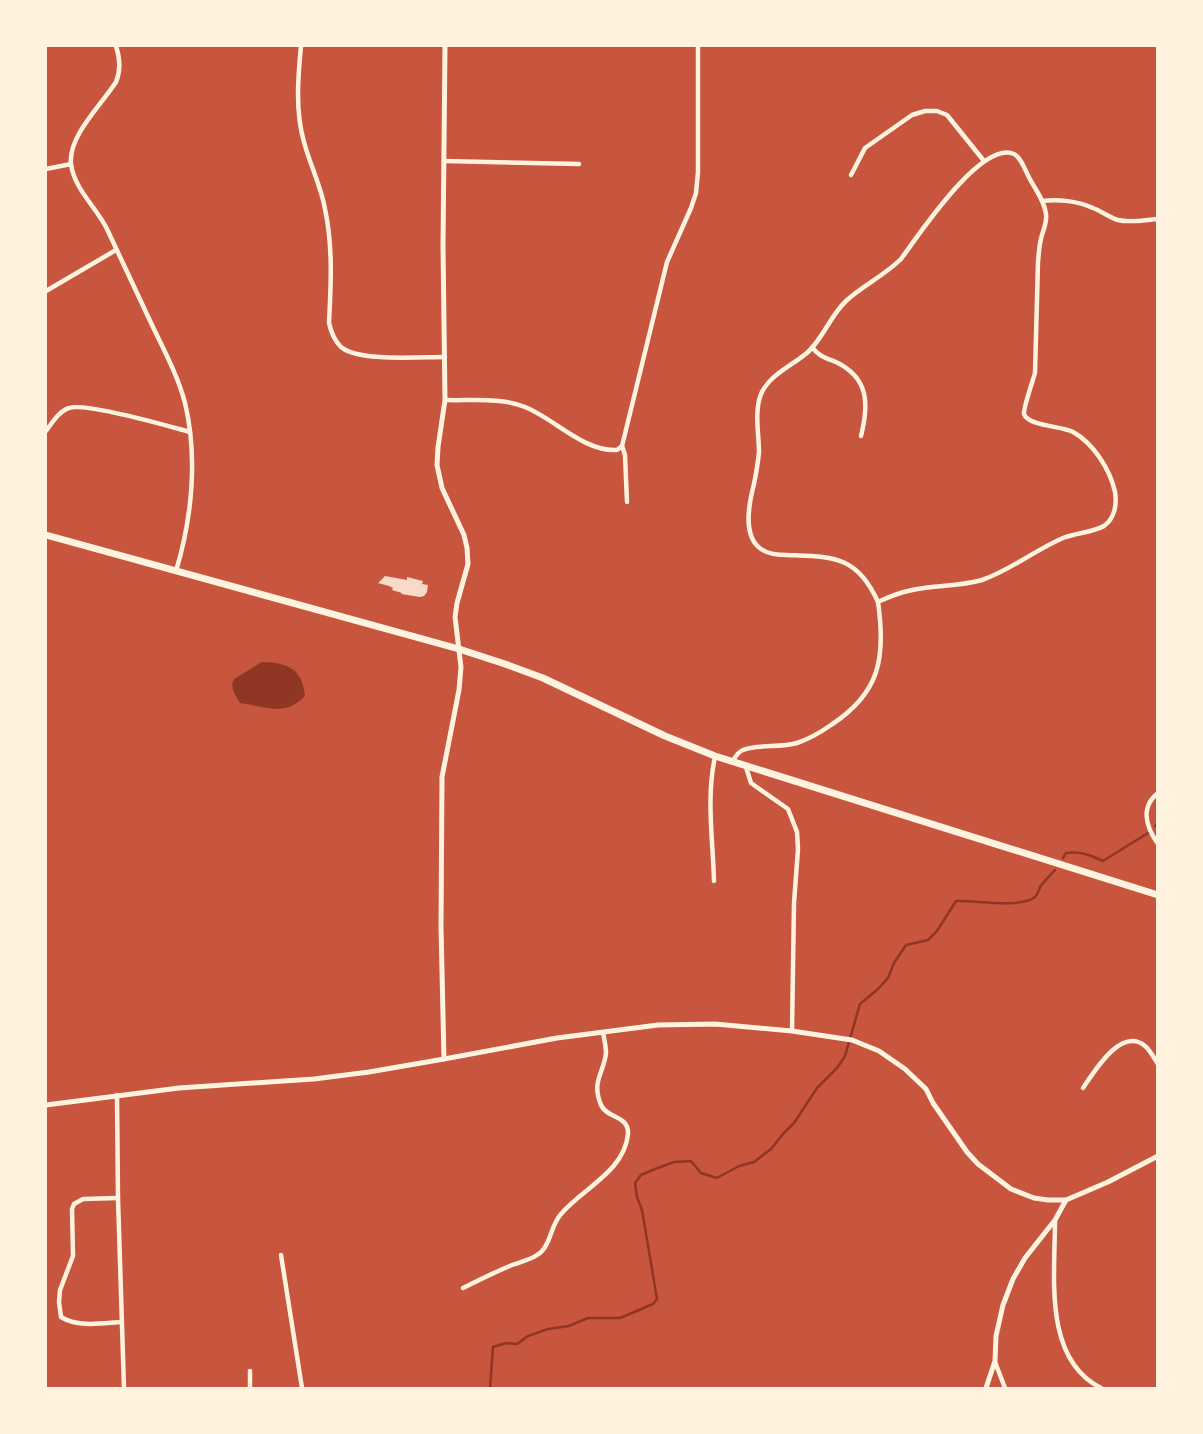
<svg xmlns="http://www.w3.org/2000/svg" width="1203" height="1434" viewBox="0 0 1203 1434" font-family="Helvetica,sans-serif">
<rect width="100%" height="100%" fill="#c8553d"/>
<path fill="#8f3625" d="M262 662C288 663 302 668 305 696 284 718 264 706 240 703 236 696 229 687 234 679Z"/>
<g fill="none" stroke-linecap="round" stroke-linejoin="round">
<g stroke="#8f3625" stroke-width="2.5">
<polyline points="1155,826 1158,824"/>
<path d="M1063 858 1066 853C1081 851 1090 855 1103 861L1148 833"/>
<path d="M490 1388 493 1347 506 1343 517 1344 528 1336 548 1329 569 1326 588 1318H620L653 1304 657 1299 642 1210 637 1197 635 1183 641 1175 655 1169 674 1162 691 1161 701 1173 717 1178 739 1166 754 1162 771 1149 783 1134 794 1123 817 1088 837 1068 845 1056 860 1004 878 989 888 978 894 963 906 945 928 940 937 931 956 901C975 900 1020 909 1035 897 1037 895 1039 890 1040 887 1044 881 1050 876 1055 870"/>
</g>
</g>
<polygon fill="#f7dbc8" points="385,576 407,580 407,577 423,581 422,584 428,585 427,592 424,596 420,597 401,594 402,593 392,590 393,588 389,586 378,583"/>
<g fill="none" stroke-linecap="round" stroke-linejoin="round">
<g stroke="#fff3e0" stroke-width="4.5">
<path d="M116 46C120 58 121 70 116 82 102 104 68 136 71 164 74 189 97 208 107 229 122 261 137 293 152 325 164 350 178 376 185 403 198 457 192 518 176 571"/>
<path d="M301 46C298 77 295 111 304 142 310 165 321 186 325 209 333 246 331 285 329 323 331 332 334 340 341 347 359 362 420 357 445 357"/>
<polyline points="444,161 579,164"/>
<polyline points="46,169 71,164"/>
<polyline points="851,175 865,148 912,115 925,111 937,111 947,115 984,161"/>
<path d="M1043 201C1058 199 1078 201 1093 208 1101 211 1109 217 1118 220 1130 223 1145 220 1158 219"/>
<polyline points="46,291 116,250"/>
<path d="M812 347C818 356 826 358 836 362 869 378 869 404 861 436"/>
<path d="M445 400C471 401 501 397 525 407 555 419 584 452 617 450L622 446 667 262 691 208 696 193 698 172V46"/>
<path d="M46 431C52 423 59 411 69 408 86 402 168 426 190 432"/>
<polyline points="622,446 625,455 627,502"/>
<path d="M733 761C735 757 738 752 743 750 756 744 781 748 797 743 809 739 821 732 831 725 880 693 886 658 878 602 887 598 897 593 908 591 932 585 957 587 982 580 1011 570 1035 550 1063 538 1075 533 1094 532 1104 526 1115 518 1117 504 1115 492 1110 469 1093 443 1073 432 1062 426 1028 426 1024 414 1023 409 1033 380 1035 373L1038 262C1039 253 1039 244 1042 235 1044 228 1047 222 1046 214 1044 198 1032 186 1026 171 1023 165 1020 157 1014 154 981 140 918 236 901 259 884 276 863 285 846 301 830 316 824 337 808 352 792 366 770 374 761 394 754 412 759 434 759 452 758 463 756 474 754 484 749 503 742 536 761 549 768 554 779 555 787 555 833 557 857 555 878 602"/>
<polyline points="746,767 751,783 788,809 797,832 798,849 794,903 792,1031"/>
<path d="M1158 793C1140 807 1146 827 1158 844"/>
<path d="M714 881C713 841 706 797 715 757"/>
<path d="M1083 1088C1094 1072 1121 1026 1145 1046 1150 1050 1154 1058 1158 1064"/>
<polyline points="117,1095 118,1198 124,1388"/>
<path d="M118 1198 83 1199 74 1204 72 1209 73 1256 60 1290 59 1302 61 1317C79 1328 103 1323 122 1322"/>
<path d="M1055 1221C1055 1276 1043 1359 1101 1388"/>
<polyline points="281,1255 302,1388"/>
<path d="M463 1288C479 1280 495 1272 512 1265 520 1262 530 1260 537 1255 551 1247 550 1226 561 1214 583 1188 624 1172 628 1134 629 1115 607 1119 601 1105 591 1081 604 1073 606 1053 606 1046 604 1039 603 1032"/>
<polyline points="995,1362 1005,1388"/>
<polyline points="250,1388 250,1371"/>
</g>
<g stroke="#fff3e0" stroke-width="5">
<polyline points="444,1059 441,927 442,777 459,690 461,667 455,617 457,603 468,564 467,548 464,535 442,488 437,465 438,447 445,400 443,246 445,46"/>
<polyline points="46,1105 179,1088 314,1079 369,1072 444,1059 557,1038 658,1025 715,1024 792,1031 852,1040 879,1051 905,1069 926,1089 933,1103 967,1152 978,1164 1011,1189 1034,1198 1048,1200 1066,1200 1108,1182 1158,1156"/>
<polyline points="986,1388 995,1361 996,1336 1003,1305 1013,1279 1025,1258 1055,1220 1066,1200"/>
</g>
<polyline stroke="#fff3e0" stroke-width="7" points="46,535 459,649 505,664 543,678 665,736 715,756 1158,895"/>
</g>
<rect width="1203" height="1434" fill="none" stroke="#fff3e0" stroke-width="94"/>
</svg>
